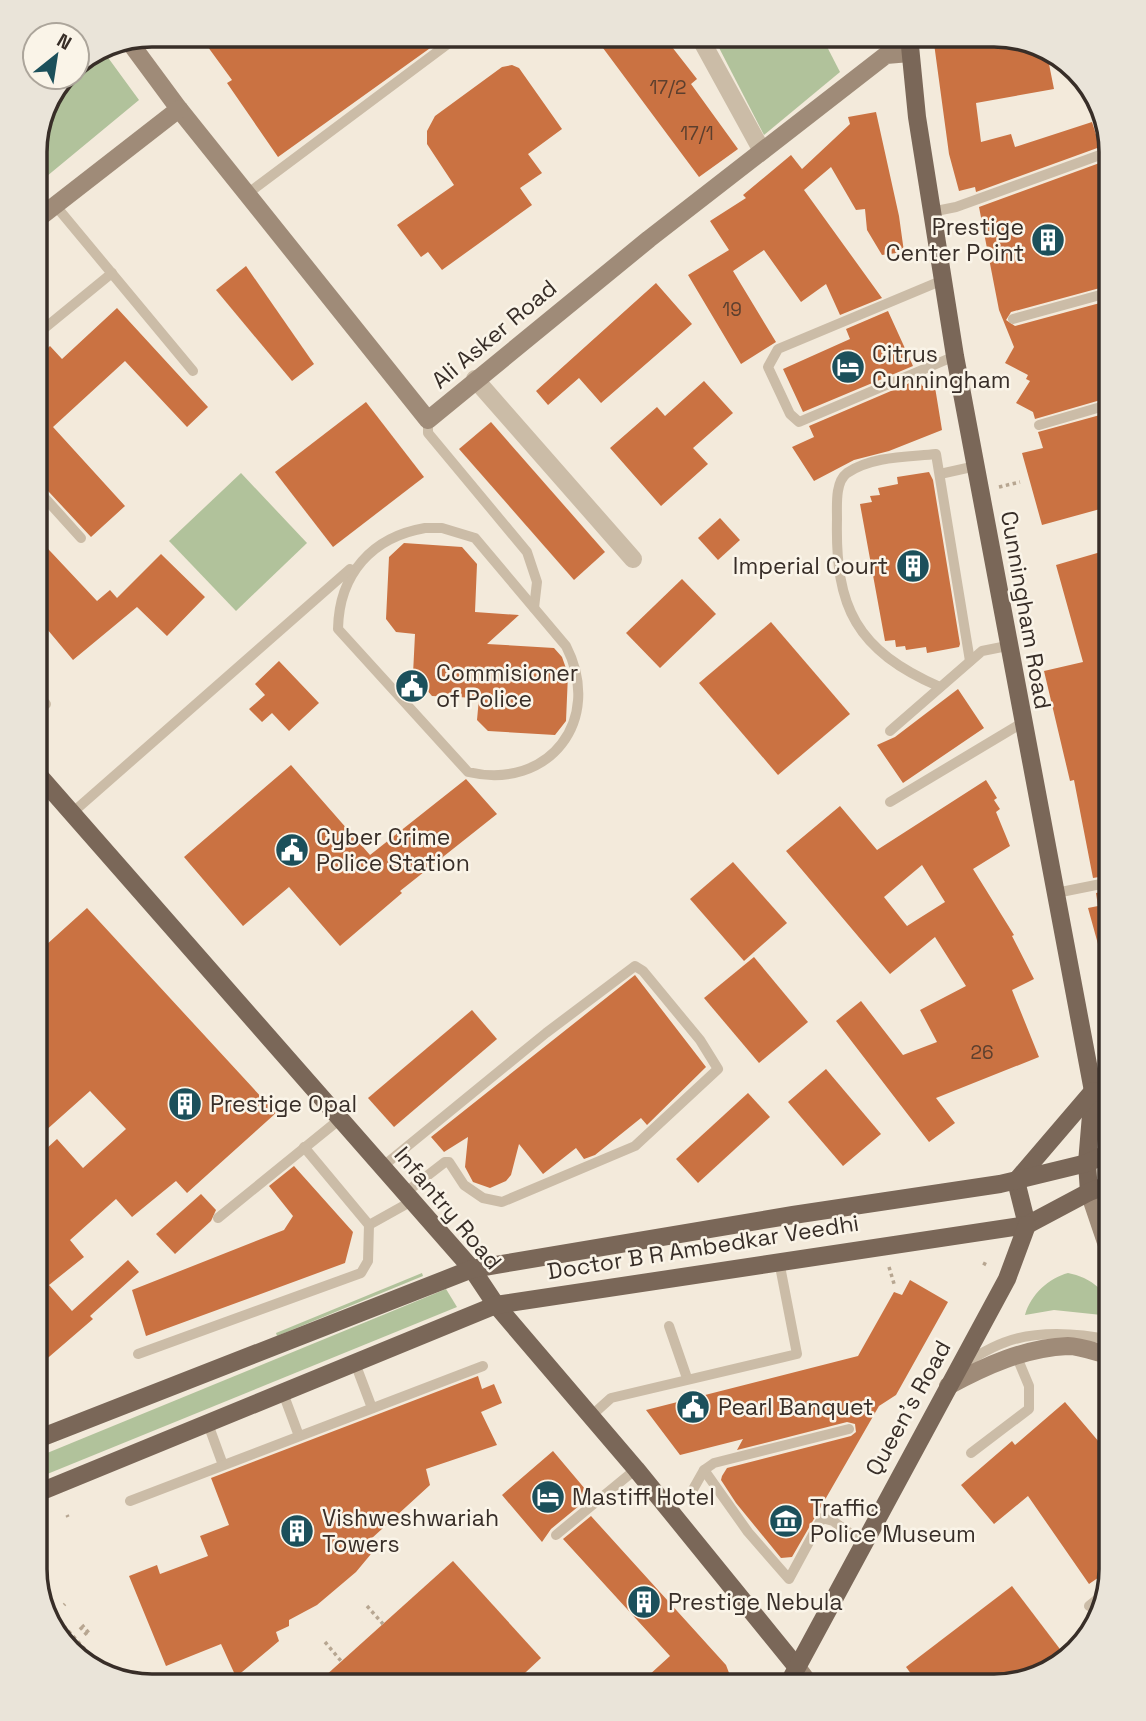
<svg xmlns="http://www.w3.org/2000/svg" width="1146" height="1721" viewBox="0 0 1146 1721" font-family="'Space Grotesk',sans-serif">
<rect width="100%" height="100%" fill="#f3eadb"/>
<g fill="#b1c29b">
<polygon points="822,37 840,72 764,135 714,38"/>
<polygon points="101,48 139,100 35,186 35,145 66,77 77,77 77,64"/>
<polygon points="241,473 307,543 236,611 169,541"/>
<polygon points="422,1273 423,1276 277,1336 276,1333"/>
<path d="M1068 1273C1090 1277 1111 1292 1111 1316L1054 1310 1025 1315C1031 1294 1049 1278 1068 1273Z"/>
<polygon points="446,1289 457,1307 35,1479 35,1458"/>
</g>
<g fill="#ca7242" fill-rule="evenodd">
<polygon points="933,36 967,36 968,42 1002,36 1041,47 1043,60 1048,59 1054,89 976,103 981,142 1011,134 1015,147 1092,122 1100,147 976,192 975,187 959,191 949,154"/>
<polygon points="665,38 697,79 691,84 738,149 699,177 603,48 607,45 603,39"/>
<polygon points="440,41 278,157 227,83 232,80 205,43"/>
<polygon points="512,65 519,68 562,129 528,154 542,173 520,188 532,205 442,270 428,252 421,257 397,225 454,185 427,144 427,131 435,116 502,67"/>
<polygon points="876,112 899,216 904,252 882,255 867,230 865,209 856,210 831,167 804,190 882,298 840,315 826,284 801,302 764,250 733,271 776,342 741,364 688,275 729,250 710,221 746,198 743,195 791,155 802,169 850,124 848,117"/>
<polygon points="1105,161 1107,169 1111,168 1111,285 1011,312 1006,320 1015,326 1111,300 1111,397 1035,419 1033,412 1016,403 1030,381 1026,379 1028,375 1005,363 1014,347 999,310 979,207"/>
<polygon points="246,266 314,364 292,381 216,290"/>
<polygon points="656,283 692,324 601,403 579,378 548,405 536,391"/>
<polygon points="117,308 208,407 187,427 125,361 53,427 125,506 91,537 35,477 35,380 42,374 35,366 35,360 50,346 62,359"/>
<polygon points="888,311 913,366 803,412 783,369 850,339 846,329"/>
<polygon points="919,379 922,386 934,381 942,430 889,451 854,460 814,481 792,447 814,437 809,426"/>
<polygon points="704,381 733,413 693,448 708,464 661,506 610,448 657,407 665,416"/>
<polygon points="366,402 424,477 333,547 275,472"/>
<polygon points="1111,412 1111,506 1042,525 1022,453 1043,448 1038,432"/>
<polygon points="491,422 605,552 574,580 459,449"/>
<polygon points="929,472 933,480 960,644 959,647 927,653 926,647 906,650 905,646 896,647 895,640 885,641 860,504 872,502 870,496 880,495 878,488 898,484 897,477"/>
<polygon points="720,518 740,540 718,560 698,538"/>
<polygon points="35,535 97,601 110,590 117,598 161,554 205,597 167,636 137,607 73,660 47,629 35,640"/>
<polygon points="404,543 462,547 477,564 475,612 519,615 487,644 554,648 562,657 568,674 566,721 555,735 488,731 477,720 479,698 432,696 413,674 415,634 396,632 386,619 389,557"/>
<polygon points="1111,549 1111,875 1093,878 1074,780 1070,781 1044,671 1083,662 1056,565"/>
<polygon points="682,579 716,614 660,668 626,633"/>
<polygon points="771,622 850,714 778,775 699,683"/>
<polygon points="279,661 319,703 289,731 272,713 262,722 249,709 265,695 255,684"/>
<polygon points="958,689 984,728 903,783 877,745 895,737"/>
<polygon points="291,765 370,855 466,779 497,814 400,891 402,893 340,946 289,887 243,926 184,857"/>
<path d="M986 780 997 798 994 800 1000 809 996 812 1010 846 973 869 1014 935 1012 936 1034 979 1012 990 1039 1057 936 1098 955 1123 929 1142 836 1021 861 1001 903 1055 937 1042 920 1010 966 986 935 937 890 974 786 851 840 806 877 850ZM922 865 945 902 907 926 884 897Z"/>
<polygon points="733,862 787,923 744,961 690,899"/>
<polygon points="1111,890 1111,972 1106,973 1088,908 1098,906 1096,893"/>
<polygon points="87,908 276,1113 187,1193 176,1181 132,1217 116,1199 70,1240 84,1257 49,1285 72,1311 128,1260 139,1272 90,1316 93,1319 35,1369 35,1159 57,1139 83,1168 126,1129 90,1091 44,1132 35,1121 35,955"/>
<polygon points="754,957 808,1022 759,1063 704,998"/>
<polygon points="635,975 706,1067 647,1125 641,1118 595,1155 584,1159 576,1148 543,1174 519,1144 511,1175 506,1181 490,1188 473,1182 465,1167 468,1137 444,1152 431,1137"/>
<polygon points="472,1010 497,1039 394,1127 368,1098"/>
<polygon points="826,1069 881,1134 843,1166 788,1102"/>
<polygon points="748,1093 770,1117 698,1183 676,1159"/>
<polygon points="294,1166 353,1232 345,1263 146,1336 132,1290 284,1230 293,1216 269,1186"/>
<polygon points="201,1194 216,1210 211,1221 175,1254 156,1234"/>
<polygon points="910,1280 948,1302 896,1395 879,1406 792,1557 781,1558 736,1503 721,1480 722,1476 727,1468 851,1436 856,1432 855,1424 847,1422 737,1450 743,1439 680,1455 646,1410 858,1356 894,1292 902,1295"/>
<polygon points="478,1376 482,1389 494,1384 502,1403 481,1412 497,1445 426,1469 430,1485 371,1539 371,1554 356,1572 317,1605 289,1620 289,1626 276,1632 279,1641 236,1677 221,1644 166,1666 129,1576 157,1565 160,1574 208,1556 200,1536 229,1525 211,1478"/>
<polygon points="1065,1402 1111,1456 1111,1569 1089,1584 1028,1496 994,1524 961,1485 1012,1441 1015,1445"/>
<polygon points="553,1451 591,1496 551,1529 542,1542 502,1495"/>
<polygon points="591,1516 726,1665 734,1686 637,1686 670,1656 563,1539"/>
<polygon points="453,1561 541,1658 511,1686 314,1686"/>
<polygon points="1012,1586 1066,1657 1052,1670 994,1686 920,1686 906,1667"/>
</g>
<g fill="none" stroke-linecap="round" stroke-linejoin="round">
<g stroke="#b7a691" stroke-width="3.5" stroke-dasharray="3.5 3.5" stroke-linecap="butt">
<polyline points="58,96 71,77"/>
<polyline points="999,487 1020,482"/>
<polyline points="983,1263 989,1266"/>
<polyline points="889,1267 895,1287"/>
<polyline points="67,1515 68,1517"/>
<polyline points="45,1605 107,1674"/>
<polyline points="64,1605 65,1604"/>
<polyline points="367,1606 383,1624"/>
<polyline points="80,1627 87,1635 89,1633 82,1625"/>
<polyline points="325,1642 341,1661"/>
</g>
<g stroke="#cbbca7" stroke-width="10">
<polyline points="247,194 453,40"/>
<polyline points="55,205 193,371"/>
<polyline points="931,212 956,207 1111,151"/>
<polyline points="943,280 778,349 768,367 790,414 799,422 955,356"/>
<polyline points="1013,319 1111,292"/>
<polyline points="35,336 112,273"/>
<polyline points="428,420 428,433 527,552 537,582 534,608"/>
<polyline points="1039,425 1111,404"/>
<polyline points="940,474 976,466"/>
<polyline points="35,487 81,538"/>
<path d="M425 528H442L475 538 566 646C604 720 549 791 468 772L338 629C339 574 372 537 425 528Z"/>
<path d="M940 687C856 650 835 608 837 519 837 505 835 482 847 473 872 456 907 457 936 454L970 661"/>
<polyline points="35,714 46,704 35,694"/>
<polyline points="890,731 982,651 1007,646"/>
<polyline points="890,802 1022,723"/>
<polyline points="72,813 350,569"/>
<polyline points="1056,893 1111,882"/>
<polyline points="382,1167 546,1033 635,966 643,971 700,1040 718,1069 635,1146 502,1202 483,1198 464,1185 449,1162 445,1162 405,1193"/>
<polyline points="218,1218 340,1119"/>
<polyline points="369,1225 412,1201"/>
<polyline points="669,1326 687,1378"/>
<polyline points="138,1354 361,1273 368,1261 369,1225 304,1147"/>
<polyline points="355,1363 372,1408"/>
<path d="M964 1363C976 1357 989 1348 1003 1343 1035 1330 1078 1333 1111 1340"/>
<polyline points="283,1393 299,1436"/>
<polyline points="591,1416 611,1398 797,1354 779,1261"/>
<polyline points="208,1424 223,1465"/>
<polyline points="971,1453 1029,1409 1029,1386 1016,1355"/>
<polyline points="704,1470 748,1532 789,1579 822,1518 833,1521 862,1542"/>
<polyline points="691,1493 704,1470 714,1463 849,1429"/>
<polyline points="130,1501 483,1366"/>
<polyline points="556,1535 636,1469"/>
<polyline points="1089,1606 1104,1594"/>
</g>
<g stroke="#cbbca7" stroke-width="18">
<polyline points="700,38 762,151"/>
<polyline points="475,379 633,559"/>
</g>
<g stroke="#9f8b78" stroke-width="18">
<polyline points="131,44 179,109 428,420 649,239 886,55 910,53"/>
<polyline points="35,221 179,109"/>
<polyline points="1089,1192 1111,1257"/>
<path d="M948 1386C985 1366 1024 1348 1068 1346 1081 1346 1098 1353 1111 1356"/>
<polyline points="796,1666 811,1686"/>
</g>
<g stroke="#7a6758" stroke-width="18">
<polyline points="909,36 917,117 955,356 1093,1091 1087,1163 1089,1192"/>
<polyline points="35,771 472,1269 496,1305 636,1469 796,1666"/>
<polyline points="1093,1091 1098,1103 1111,1117"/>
<polyline points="1016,1181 1093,1091"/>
<polyline points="1016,1181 1027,1225"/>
<polyline points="35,1440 472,1269 793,1215 1000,1184 1087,1163 1111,1152"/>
<polyline points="35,1494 496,1305 1027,1225 1089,1192 1111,1184"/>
<polyline points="787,1686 1007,1279 1027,1225"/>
</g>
</g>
<defs>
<g id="building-disc" transform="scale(1.75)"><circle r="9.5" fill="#1c505b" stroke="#faf4e8"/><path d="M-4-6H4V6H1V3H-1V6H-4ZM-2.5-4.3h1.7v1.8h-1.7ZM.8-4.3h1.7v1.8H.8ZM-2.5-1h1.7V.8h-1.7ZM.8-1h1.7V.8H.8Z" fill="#fff"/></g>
<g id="hotel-disc" transform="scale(1.75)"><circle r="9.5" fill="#1c505b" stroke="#faf4e8"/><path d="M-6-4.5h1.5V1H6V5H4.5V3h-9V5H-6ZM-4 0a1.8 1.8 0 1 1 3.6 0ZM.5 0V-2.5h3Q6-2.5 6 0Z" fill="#fff"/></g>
<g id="civic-disc" transform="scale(1.75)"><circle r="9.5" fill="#1c505b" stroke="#faf4e8"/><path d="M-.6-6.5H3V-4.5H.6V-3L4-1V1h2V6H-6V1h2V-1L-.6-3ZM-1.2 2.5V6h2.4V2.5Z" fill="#fff"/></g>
<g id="museum-disc" transform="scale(1.75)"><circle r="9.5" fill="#1c505b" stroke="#faf4e8"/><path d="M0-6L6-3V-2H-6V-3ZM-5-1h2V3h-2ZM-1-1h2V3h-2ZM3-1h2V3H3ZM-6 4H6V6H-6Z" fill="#fff"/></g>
</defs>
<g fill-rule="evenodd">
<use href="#building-disc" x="1048" y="240"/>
<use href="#hotel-disc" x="848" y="367"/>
<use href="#building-disc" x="913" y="566"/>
<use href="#civic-disc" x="412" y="686"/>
<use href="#civic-disc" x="292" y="850"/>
<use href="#building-disc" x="185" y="1104"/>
<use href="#civic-disc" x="693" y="1407"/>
<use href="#hotel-disc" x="548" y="1497"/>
<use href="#museum-disc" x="786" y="1521"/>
<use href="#building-disc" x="297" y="1531"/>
<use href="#building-disc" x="644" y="1602"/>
</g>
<g text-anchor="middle" stroke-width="5" stroke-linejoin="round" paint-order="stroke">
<g font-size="19" fill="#5c3f2e">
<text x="668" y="94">17/2</text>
<text x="697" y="140">17/1</text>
<text x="732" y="316">19</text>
<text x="982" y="1059">26</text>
</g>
<g font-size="23" fill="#382e28" stroke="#faf4e8" text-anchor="start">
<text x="1024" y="235" text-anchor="end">Prestige<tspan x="1024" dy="26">Center Point</tspan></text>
<text x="872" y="362">Citrus<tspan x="872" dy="26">Cunningham</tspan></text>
<text x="888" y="574" text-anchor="end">Imperial Court</text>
<text x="436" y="681">Commisioner<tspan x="436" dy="26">of Police</tspan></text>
<text x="316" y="845">Cyber Crime<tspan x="316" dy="26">Police Station</tspan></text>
<text x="210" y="1112">Prestige Opal</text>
<text x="718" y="1415">Pearl Banquet</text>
<text x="572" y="1505">Mastiff Hotel</text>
<text x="810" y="1516">Traffic<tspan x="810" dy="26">Police Museum</tspan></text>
<text x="322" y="1526">Vishweshwariah<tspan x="322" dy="26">Towers</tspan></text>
<text x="668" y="1610">Prestige Nebula</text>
</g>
<g font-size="23" fill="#382e28" stroke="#faf4e8">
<text transform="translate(494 334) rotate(-40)" y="8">Ali Asker Road</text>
<text transform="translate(1026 610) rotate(80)" y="8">Cunningham Road</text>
<text transform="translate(448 1208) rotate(50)" y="8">Infantry Road</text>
<text transform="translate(703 1247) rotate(-9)" y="8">Doctor B R Ambedkar Veedhi</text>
<text transform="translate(908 1408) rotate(-61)" y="8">Queen's Road</text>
</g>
</g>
<path d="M0 0H1146V1721H0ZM152 47H994A105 105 0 0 1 1099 152V1569A105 105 0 0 1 994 1674H152A105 105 0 0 1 47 1569V152A105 105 0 0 1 152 47Z" fill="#eae4d9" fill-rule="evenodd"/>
<path fill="none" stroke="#382e28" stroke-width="3.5" d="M152 47H994A105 105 0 0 1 1099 152V1569A105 105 0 0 1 994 1674H152A105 105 0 0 1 47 1569V152A105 105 0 0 1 152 47Z"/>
<g transform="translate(56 56) rotate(30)"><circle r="33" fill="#faf4e8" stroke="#aca59b" stroke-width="2"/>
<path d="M0-5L12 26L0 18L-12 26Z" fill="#1c505b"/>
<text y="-10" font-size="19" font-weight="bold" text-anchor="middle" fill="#382e28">N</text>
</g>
</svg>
